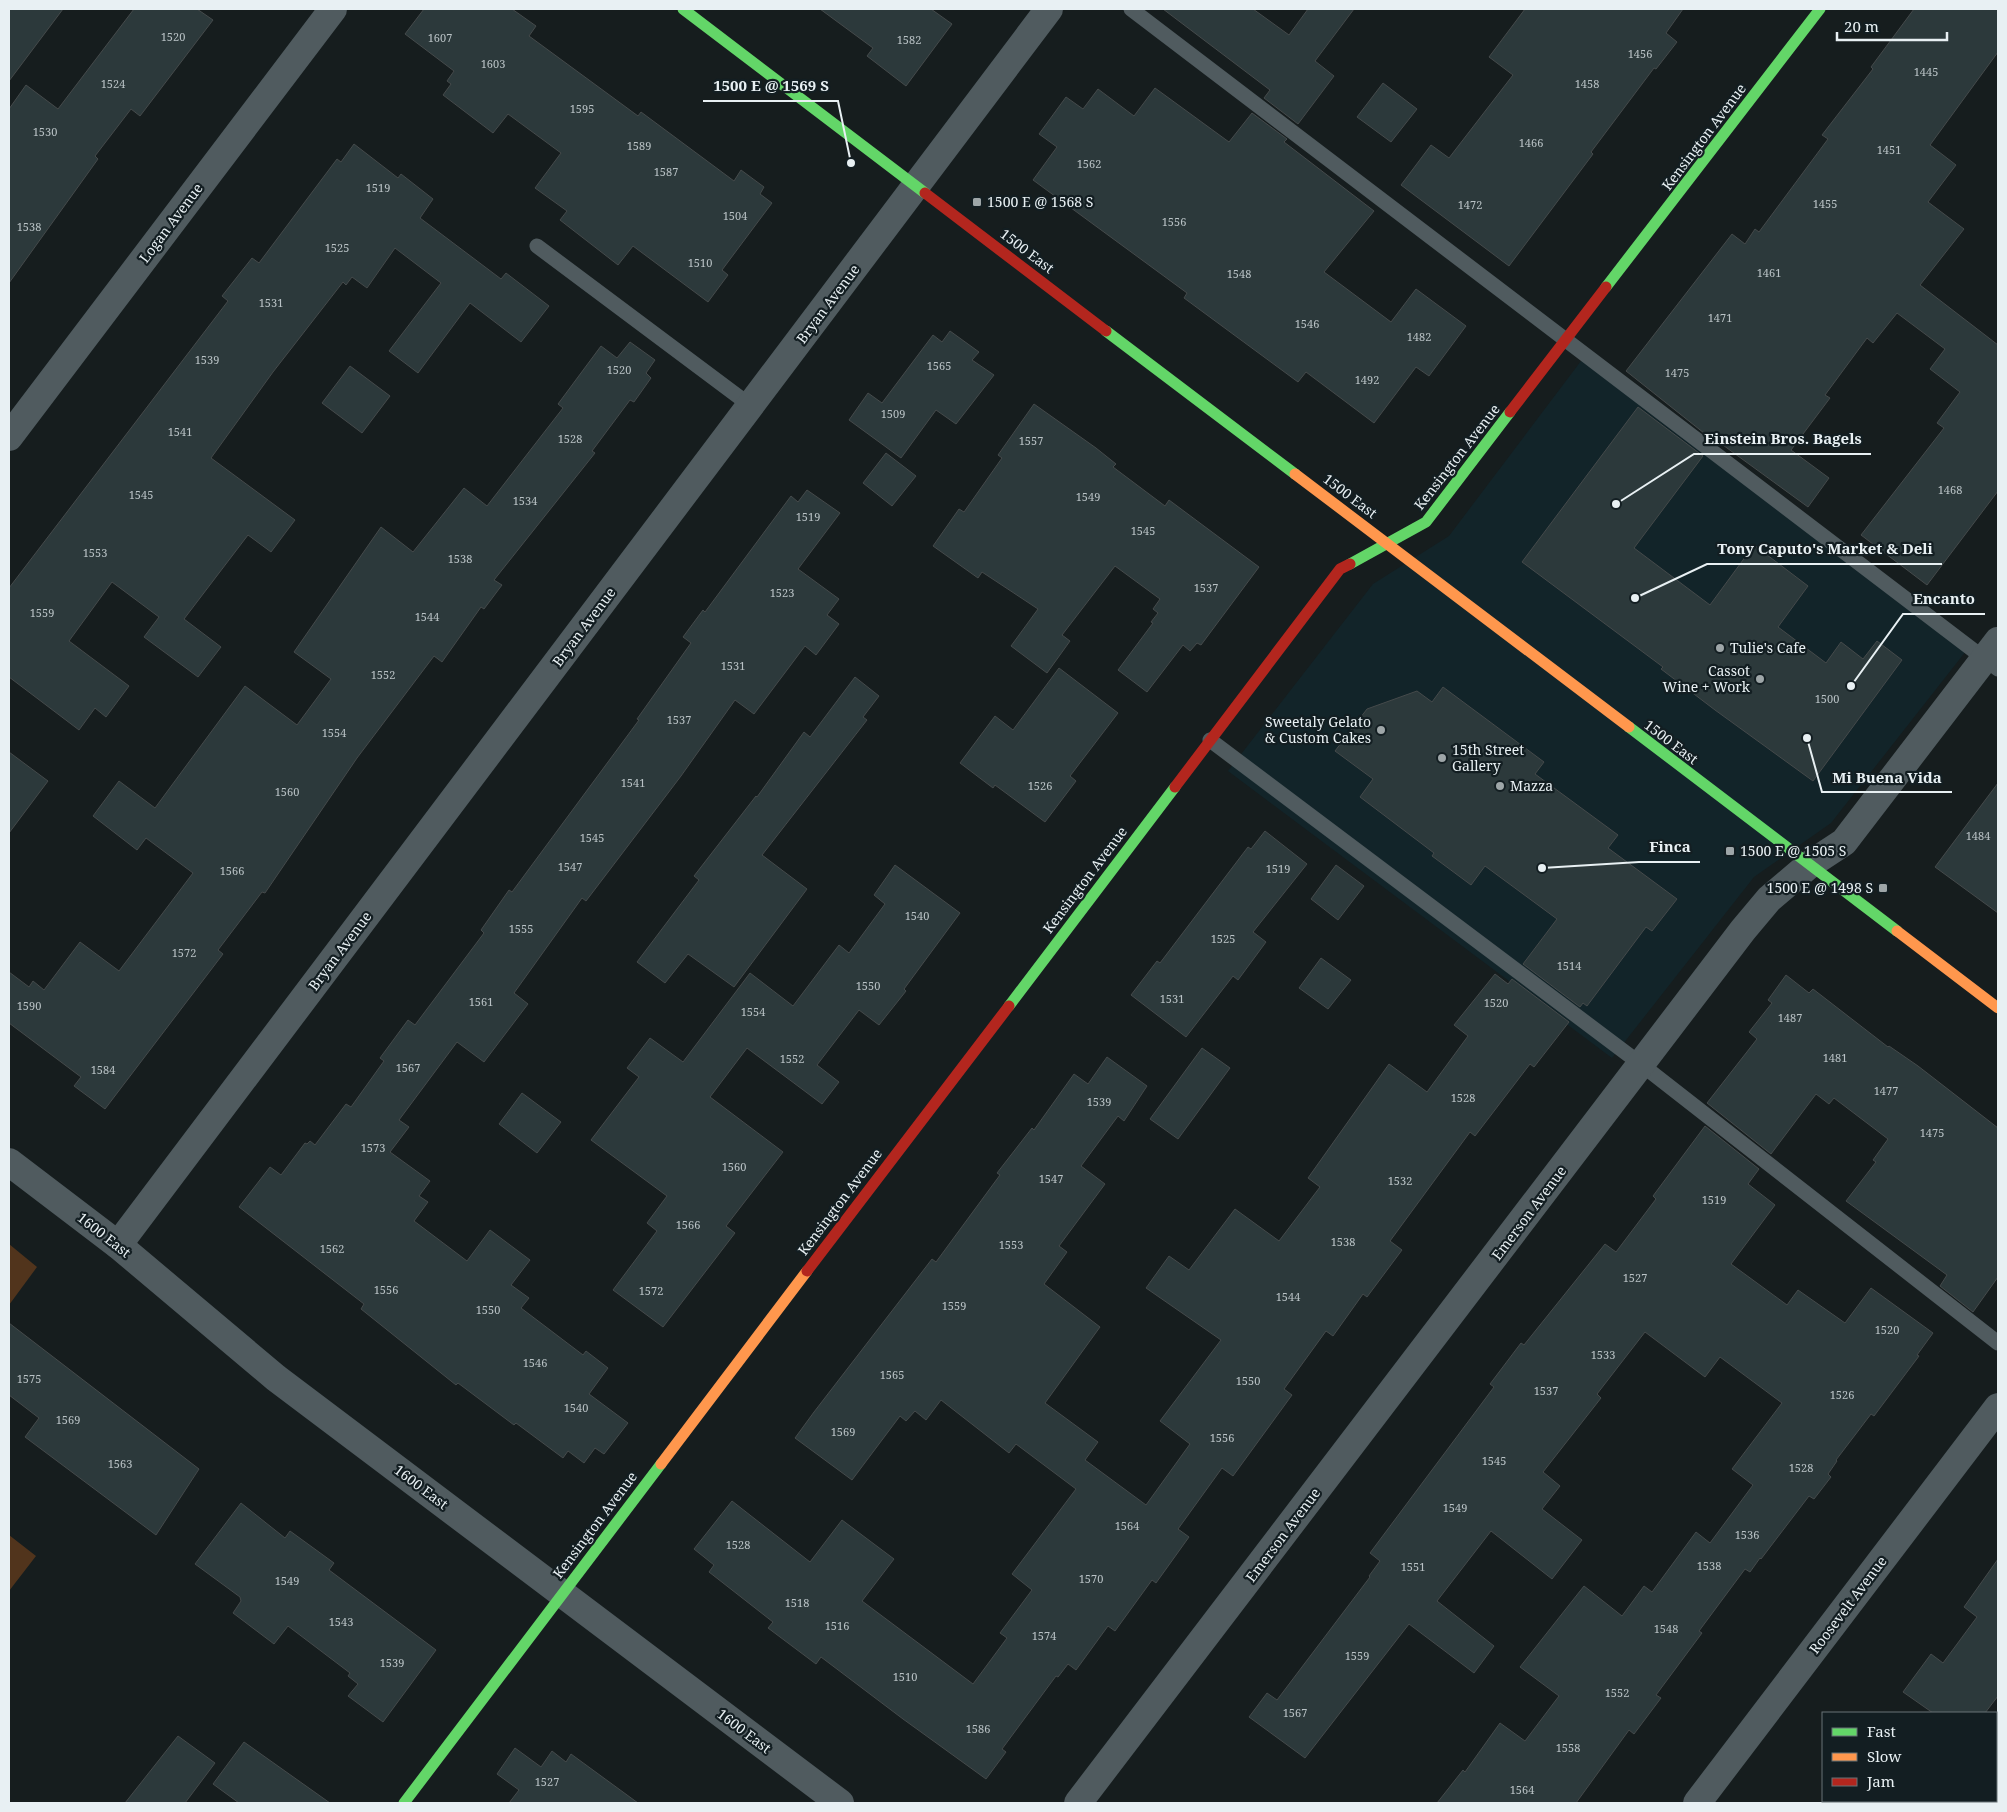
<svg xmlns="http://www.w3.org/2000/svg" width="2007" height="1812" viewBox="0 0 2007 1812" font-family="'Noto Serif',serif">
<rect width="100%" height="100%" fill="#161d1e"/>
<polygon fill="#122429" points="1584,357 1966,651 1831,823 1754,877 1612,1058 1228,771 1373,584 1449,536"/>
<g fill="#51341c">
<polygon points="9,1244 37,1267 9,1305"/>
<polygon points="9,1535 36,1556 9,1591 9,1534"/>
</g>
<g fill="#2c393b" stroke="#454a4b">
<polygon points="9,9 63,9 9,81"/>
<polygon points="134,9 197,9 213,20 140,116 131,109 95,156 98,159 9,283 9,109 26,85 58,109"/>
<polygon points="424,9 512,9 536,26 529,36 638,116 641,112 734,181 741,170 764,187 760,194 772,203 722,270 728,275 708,302 633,246 618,265 560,220 567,211 535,188 561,153 508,114 493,133 443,95 451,84 447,81 454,71 405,34"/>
<polygon points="820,9 931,9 952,24 906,86 867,56 873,48"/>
<polygon points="1163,9 1253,9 1289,35 1308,9 1354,9 1315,61 1334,76 1298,124 1264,98 1270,90"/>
<polygon points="1525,9 1683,9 1666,33 1677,42 1656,69 1654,68 1591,152 1593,154 1509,266 1401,185 1431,145 1449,158 1513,75 1489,57"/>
<polygon points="1914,9 1998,9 1998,52 1930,145 1956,165 1928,202 1964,229 1920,285 1998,345 1998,491 1927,585 1861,535 1944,428 1937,423 1960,392 1930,369 1945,349 1897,313 1873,343 1867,338 1825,395 1830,398 1791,450 1829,478 1808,507 1716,440 1714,441 1626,371 1732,234 1745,244 1755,229 1759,232 1828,139 1822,135 1873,69 1871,67"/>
<polygon points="1383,83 1417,109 1391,142 1357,117"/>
<polygon points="1155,88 1229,142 1252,113 1287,139 1284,142 1374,211 1324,272 1391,322 1416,289 1466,326 1429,376 1416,367 1374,423 1306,372 1298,382 1184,298 1187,293 1033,180 1057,147 1039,134 1066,97 1083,109 1098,89 1134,116"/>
<polygon points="354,144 398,178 401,174 433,199 420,218 501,279 506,273 549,306 521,342 470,303 418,373 389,351 441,283 395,248 367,288 352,277 346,285 343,282 273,372 211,458 295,520 271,552 248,535 184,619 221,647 198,677 144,637 159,617 112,582 69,641 129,686 106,717 95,708 79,730 9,677 9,588 228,301 222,296 252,258 259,263 337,159 341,162"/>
<polygon points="950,331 979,352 972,360 994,375 956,424 936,410 901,458 849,420 868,393 882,403 933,335 942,342"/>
<polygon points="630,342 655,360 646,373 651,378 634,402 630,400 592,451 595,453 494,580 502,585 484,609 481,607 442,662 434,656 357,758 265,893 262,892 218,950 223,954 105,1109 74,1086 81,1077 9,1023 9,972 29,987 33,981 44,990 80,942 119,971 193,873 146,838 137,850 93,816 119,781 155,808 245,686 297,725 331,679 294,652 381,527 413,552 464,488 487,506 563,408 558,404 601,346 617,358"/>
<polygon points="350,366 390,396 362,433 322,403"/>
<polygon points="1034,404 1096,448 1116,464 1113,467 1165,506 1169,500 1259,567 1201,645 1197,643 1190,651 1183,645 1147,692 1118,670 1153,623 1151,622 1158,613 1153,609 1160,599 1115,566 1062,635 1070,641 1047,673 1011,646 1038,609 982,572 978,578 933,546 959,509 964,512 1002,458 998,455"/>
<polygon points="1638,407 1703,456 1634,548 1710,605 1754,545 1808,586 1778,627 1826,663 1841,642 1863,659 1877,641 1902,660 1813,781 1715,710 1661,669 1663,667 1522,562"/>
<polygon points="886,453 916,476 892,506 863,483"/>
<polygon points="807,490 840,513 798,569 839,599 827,615 839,624 816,655 805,646 754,714 735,700 681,776 586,901 582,898 514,993 528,1004 484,1062 457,1042 399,1120 409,1127 390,1152 430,1181 419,1196 428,1202 414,1221 467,1261 490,1230 530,1260 511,1285 529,1298 521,1308 583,1355 586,1351 608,1368 589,1394 628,1423 604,1454 595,1448 584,1463 568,1451 563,1458 516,1423 514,1425 458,1383 456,1385 361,1309 364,1304 239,1207 270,1167 281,1175 305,1143 307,1144 310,1141 315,1145 346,1104 351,1107 384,1061 380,1058 408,1020 415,1025 484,933 481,930 509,890 512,892 639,720 637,719 691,643 683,637 703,610 705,612 791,496 798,502"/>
<polygon points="1059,668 1118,713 1070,776 1076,781 1045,822 995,785 993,788 960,763 995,716 1013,730"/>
<polygon points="855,677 879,696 863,717 867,720 762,855 807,889 734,987 688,954 665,983 637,962 699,880 694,876 756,796 757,797 804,732 810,737"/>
<polygon points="1443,687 1544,762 1535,774 1618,835 1608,848 1677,899 1652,931 1646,927 1587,1006 1583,1003 1580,1007 1523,964 1557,919 1485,866 1471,885 1432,856 1434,853 1360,797 1373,779 1335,751 1367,709 1417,691 1432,702"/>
<polygon points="9,752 48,781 9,833"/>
<polygon points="1998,783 1998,913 1935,867"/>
<polygon points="1265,831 1307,864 1253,932 1266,942 1238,980 1233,976 1186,1037 1131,995 1157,961 1160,963 1248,847 1251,849"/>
<polygon points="895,865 960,913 904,989 906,991 879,1025 859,1010 817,1065 839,1082 822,1104 747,1048 710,1097 783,1152 726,1226 735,1233 663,1327 613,1290 657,1231 647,1223 667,1196 591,1140 639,1077 627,1068 650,1038 683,1062 750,973 793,1006 839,945 849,953 885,904 874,895"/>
<polygon points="1336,865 1364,886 1338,920 1311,899"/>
<polygon points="1321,958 1351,980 1328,1009 1299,988"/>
<polygon points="1495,974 1508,984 1512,979 1569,1022 1534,1067 1530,1064 1475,1136 1470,1132 1390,1241 1402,1250 1367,1297 1363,1294 1333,1336 1326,1331 1284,1389 1292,1395 1233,1476 1222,1468 1178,1529 1189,1537 1156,1583 1152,1580 1115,1631 1108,1626 1076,1670 1068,1664 1058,1677 1056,1676 1002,1749 1006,1752 986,1779 903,1719 821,1657 816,1664 768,1628 773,1622 709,1572 714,1565 694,1549 732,1501 810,1562 842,1520 894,1559 862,1601 973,1684 1007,1638 1000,1633 1032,1590 1012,1574 1076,1489 1016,1444 1009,1453 941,1400 926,1420 915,1411 906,1421 900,1416 852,1480 795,1438 814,1412 932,1259 936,1262 1000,1175 997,1173 1032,1128 1034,1130 1074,1074 1088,1084 1107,1057 1147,1086 1124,1121 1118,1116 1081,1166 1105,1184 1059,1246 1067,1252 1044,1284 1100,1327 1045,1403 1098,1442 1085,1460 1146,1505 1190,1444 1160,1421 1221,1340 1146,1288 1169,1256 1189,1270 1235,1209 1279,1241 1320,1187 1308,1178 1389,1064 1427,1092 1468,1036 1454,1025"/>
<polygon points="1786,975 1809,993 1813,989 1888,1047 1889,1046 1918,1066 1998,1128 1998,1277 1973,1312 1940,1286 1947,1275 1846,1201 1876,1162 1873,1160 1888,1139 1834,1098 1829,1104 1816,1094 1771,1154 1707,1103 1757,1039 1749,1032 1772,1003 1768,1000"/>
<polygon points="1202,1048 1230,1068 1178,1139 1150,1119"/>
<polygon points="522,1093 561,1122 537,1153 499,1124"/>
<polygon points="1705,1126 1759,1169 1748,1184 1775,1205 1731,1264 1787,1305 1798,1290 1845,1323 1871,1288 1933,1333 1917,1355 1919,1356 1874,1416 1871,1414 1836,1460 1837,1461 1828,1474 1831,1477 1814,1499 1809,1496 1761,1559 1760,1558 1750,1572 1745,1569 1699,1631 1702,1633 1656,1695 1661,1698 1634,1734 1629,1730 1576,1803 1437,1803 1463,1770 1465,1772 1500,1723 1525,1741 1559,1696 1520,1667 1584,1586 1622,1616 1644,1586 1652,1592 1696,1532 1710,1543 1753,1485 1732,1469 1782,1403 1720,1357 1705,1377 1645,1332 1597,1394 1601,1398 1543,1472 1560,1486 1542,1509 1582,1540 1552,1579 1491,1531 1437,1601 1494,1646 1474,1673 1409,1624 1305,1758 1249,1717 1267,1693 1277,1700 1370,1577 1369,1576 1380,1561 1370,1553 1494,1387 1490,1384 1521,1343 1524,1345 1605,1244 1616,1252 1656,1199 1653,1196"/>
<polygon points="9,1323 199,1469 156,1535 25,1437 39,1418 9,1395"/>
<polygon points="241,1503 285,1538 290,1531 334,1563 329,1570 436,1650 383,1722 348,1696 358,1684 348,1676 350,1673 288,1626 274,1644 233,1613 241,1601 240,1597 195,1564"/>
<polygon points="1998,1559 1998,1696 1985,1713 1933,1713 1903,1692 1931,1654 1943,1663 1977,1617 1964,1607"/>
<polygon points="178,1736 215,1763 185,1803 125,1803"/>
<polygon points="244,1742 330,1803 239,1803 213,1784"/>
<polygon points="515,1748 541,1767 552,1751 566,1762 571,1754 638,1803 509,1803 519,1790 497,1774"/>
</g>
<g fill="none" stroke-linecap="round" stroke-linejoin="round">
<g stroke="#505b5f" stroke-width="15">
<polyline points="1131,9 1998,669"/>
<polyline points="537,246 751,406"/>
<polyline points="1210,740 1642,1065 1998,1343"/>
</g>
<g stroke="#505b5f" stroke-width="28">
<polyline points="9,437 333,9"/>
<polyline points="9,1162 118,1245 276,1378 840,1803"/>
<polyline points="118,1245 1049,9"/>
<polyline points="1078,1803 1743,930 1769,899 1809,865 1844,842 1998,641"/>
<polyline points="1697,1803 1998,1407"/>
</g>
<g stroke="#63d668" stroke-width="11">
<polyline points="683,9 925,193"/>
<polyline points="1606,287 1820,9"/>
<polyline points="1106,331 1295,474"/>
<polyline points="1350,564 1426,522 1510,412"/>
<polyline points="1629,727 1897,931"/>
<polyline points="1009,1006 1175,787"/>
<polyline points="404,1803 661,1464"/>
</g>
<g stroke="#ff974d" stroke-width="11">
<polyline points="1295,474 1629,727"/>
<polyline points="1897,931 1998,1008"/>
<polyline points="661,1464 807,1271"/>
</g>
<g stroke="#b3261e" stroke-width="11">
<polyline points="925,193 1106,331"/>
<polyline points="1510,412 1606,287"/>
<polyline points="1175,787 1340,569 1350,564"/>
<polyline points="807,1271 1009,1006"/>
</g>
</g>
<g fill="#9ea6a8" stroke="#131e22" stroke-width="2">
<rect x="972" y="197" width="10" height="10" rx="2.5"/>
<circle cx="1720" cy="648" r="5"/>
<circle cx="1760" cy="679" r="5"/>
<circle cx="1381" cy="730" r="5"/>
<circle cx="1442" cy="758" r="5"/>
<circle cx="1500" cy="786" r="5"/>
<rect x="1725" y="846" width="10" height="10" rx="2.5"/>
<rect x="1878" y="883" width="10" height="10" rx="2.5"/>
</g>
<g text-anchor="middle" stroke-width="4.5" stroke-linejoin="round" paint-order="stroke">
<g font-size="11" fill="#b9c2c5">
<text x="173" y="41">1520</text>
<text x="440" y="42">1607</text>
<text x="909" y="44">1582</text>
<text x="1640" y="58">1456</text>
<text x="493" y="68">1603</text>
<text x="1926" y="76">1445</text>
<text x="113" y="88">1524</text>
<text x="1587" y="88">1458</text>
<text x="582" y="113">1595</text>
<text x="45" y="136">1530</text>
<text x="1531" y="147">1466</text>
<text x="639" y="150">1589</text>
<text x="1889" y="154">1451</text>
<text x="1089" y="168">1562</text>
<text x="666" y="176">1587</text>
<text x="378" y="192">1519</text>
<text x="1825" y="208">1455</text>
<text x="1470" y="209">1472</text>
<text x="735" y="220">1504</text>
<text x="1174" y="226">1556</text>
<text x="29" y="231">1538</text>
<text x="337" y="252">1525</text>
<text x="700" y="267">1510</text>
<text x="1769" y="277">1461</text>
<text x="1239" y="278">1548</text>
<text x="271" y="307">1531</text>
<text x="1720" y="322">1471</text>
<text x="1307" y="328">1546</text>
<text x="1419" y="341">1482</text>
<text x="207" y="364">1539</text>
<text x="939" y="370">1565</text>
<text x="619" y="374">1520</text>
<text x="1677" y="377">1475</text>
<text x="1367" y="384">1492</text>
<text x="893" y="418">1509</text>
<text x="180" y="436">1541</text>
<text x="570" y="443">1528</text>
<text x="1031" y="445">1557</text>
<text x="1950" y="494">1468</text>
<text x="141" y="499">1545</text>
<text x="1088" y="501">1549</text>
<text x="525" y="505">1534</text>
<text x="808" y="521">1519</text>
<text x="1143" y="535">1545</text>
<text x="95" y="557">1553</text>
<text x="460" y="563">1538</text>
<text x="1206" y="592">1537</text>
<text x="782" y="597">1523</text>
<text x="42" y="617">1559</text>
<text x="427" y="621">1544</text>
<text x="733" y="670">1531</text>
<text x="383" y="679">1552</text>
<text x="1827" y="703">1500</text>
<text x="679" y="724">1537</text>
<text x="334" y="737">1554</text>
<text x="633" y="787">1541</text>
<text x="1040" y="790">1526</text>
<text x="287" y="796">1560</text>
<text x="1978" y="840">1484</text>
<text x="592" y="842">1545</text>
<text x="570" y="871">1547</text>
<text x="1278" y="873">1519</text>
<text x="232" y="875">1566</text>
<text x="917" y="920">1540</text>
<text x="521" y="933">1555</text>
<text x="1223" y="943">1525</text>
<text x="184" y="957">1572</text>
<text x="1569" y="970">1514</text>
<text x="868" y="990">1550</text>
<text x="1172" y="1003">1531</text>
<text x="481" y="1006">1561</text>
<text x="1496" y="1007">1520</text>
<text x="29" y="1010">1590</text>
<text x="753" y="1016">1554</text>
<text x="1790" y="1022">1487</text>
<text x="1835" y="1062">1481</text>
<text x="792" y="1063">1552</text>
<text x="408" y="1072">1567</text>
<text x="103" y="1074">1584</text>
<text x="1886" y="1095">1477</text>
<text x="1463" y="1102">1528</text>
<text x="1099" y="1106">1539</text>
<text x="1932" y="1137">1475</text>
<text x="373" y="1152">1573</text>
<text x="734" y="1171">1560</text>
<text x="1051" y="1183">1547</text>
<text x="1400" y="1185">1532</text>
<text x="1714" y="1204">1519</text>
<text x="688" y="1229">1566</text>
<text x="1343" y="1246">1538</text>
<text x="1011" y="1249">1553</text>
<text x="332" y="1253">1562</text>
<text x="1635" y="1282">1527</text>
<text x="386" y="1294">1556</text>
<text x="651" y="1295">1572</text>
<text x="1288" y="1301">1544</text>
<text x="954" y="1310">1559</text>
<text x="488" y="1314">1550</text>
<text x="1887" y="1334">1520</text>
<text x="1603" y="1359">1533</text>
<text x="535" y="1367">1546</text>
<text x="892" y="1379">1565</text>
<text x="29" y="1383">1575</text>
<text x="1248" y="1385">1550</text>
<text x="1546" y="1395">1537</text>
<text x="1842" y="1399">1526</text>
<text x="576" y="1412">1540</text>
<text x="68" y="1424">1569</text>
<text x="843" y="1436">1569</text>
<text x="1222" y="1442">1556</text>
<text x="1494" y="1465">1545</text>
<text x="120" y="1468">1563</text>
<text x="1801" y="1472">1528</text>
<text x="1455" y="1512">1549</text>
<text x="1127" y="1530">1564</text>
<text x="1747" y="1539">1536</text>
<text x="738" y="1549">1528</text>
<text x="1709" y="1570">1538</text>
<text x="1413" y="1571">1551</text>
<text x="1091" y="1583">1570</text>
<text x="287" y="1585">1549</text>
<text x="797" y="1607">1518</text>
<text x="341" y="1626">1543</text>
<text x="837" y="1630">1516</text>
<text x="1666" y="1633">1548</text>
<text x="1044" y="1640">1574</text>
<text x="1357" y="1660">1559</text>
<text x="392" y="1667">1539</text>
<text x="905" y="1681">1510</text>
<text x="1617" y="1697">1552</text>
<text x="1295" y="1717">1567</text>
<text x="978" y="1733">1586</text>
<text x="1568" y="1752">1558</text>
<text x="547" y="1786">1527</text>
<text x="1522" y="1794">1564</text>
</g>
<g font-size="14" fill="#e8f0f3" stroke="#131e22">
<text transform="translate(1704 137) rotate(-53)" y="5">Kensington Avenue</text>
<text transform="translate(171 223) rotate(-53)" y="5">Logan Avenue</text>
<text transform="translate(1027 251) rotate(37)" y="5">1500 East</text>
<text transform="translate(828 304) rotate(-53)" y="5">Bryan Avenue</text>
<text transform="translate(1457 457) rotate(-52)" y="5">Kensington Avenue</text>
<text transform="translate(1350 496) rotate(37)" y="5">1500 East</text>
<text transform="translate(584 627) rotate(-53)" y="5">Bryan Avenue</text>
<text transform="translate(1671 742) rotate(37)" y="5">1500 East</text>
<text transform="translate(1085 880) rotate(-53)" y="5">Kensington Avenue</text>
<text transform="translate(340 951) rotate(-53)" y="5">Bryan Avenue</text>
<text transform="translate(840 1202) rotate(-53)" y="5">Kensington Avenue</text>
<text transform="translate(1529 1213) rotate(-53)" y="5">Emerson Avenue</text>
<text transform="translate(104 1235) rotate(38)" y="5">1600 East</text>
<text transform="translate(421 1487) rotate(37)" y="5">1600 East</text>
<text transform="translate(595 1525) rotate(-53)" y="5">Kensington Avenue</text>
<text transform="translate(1283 1535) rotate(-53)" y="5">Emerson Avenue</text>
<text transform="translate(1848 1605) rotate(-53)" y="5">Roosevelt Avenue</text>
<text transform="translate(744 1731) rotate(37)" y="5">1600 East</text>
</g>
<g font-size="14" fill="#e8f0f3" stroke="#131e22" text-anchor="start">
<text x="987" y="207">1500 E @ 1568 S</text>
<text x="1730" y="653">Tulie's Cafe</text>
<text x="1750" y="676" text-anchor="end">Cassot<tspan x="1750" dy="16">Wine + Work</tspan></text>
<text x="1371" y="727" text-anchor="end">Sweetaly Gelato<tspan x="1371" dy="16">&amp; Custom Cakes</tspan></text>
<text x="1452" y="755">15th Street<tspan x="1452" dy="16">Gallery</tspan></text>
<text x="1510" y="791">Mazza</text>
<text x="1740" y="856">1500 E @ 1505 S</text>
<text x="1873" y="893" text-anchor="end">1500 E @ 1498 S</text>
</g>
</g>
<path fill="none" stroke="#e8f0f3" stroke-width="2" d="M851 163L838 101H703M1616 504L1694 454H1871M1635 598L1707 564H1942M1851 686L1903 614H1985M1807 738L1822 792H1952M1542 868L1639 862H1700"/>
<g fill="#e8f0f3" stroke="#131e22" stroke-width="2">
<circle cx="851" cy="163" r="5"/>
<circle cx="1616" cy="504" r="5"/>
<circle cx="1635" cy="598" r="5"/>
<circle cx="1851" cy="686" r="5"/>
<circle cx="1807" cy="738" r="5"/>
<circle cx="1542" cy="868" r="5"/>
</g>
<g font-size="15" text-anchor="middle" font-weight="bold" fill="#e8f0f3" stroke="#131e22" stroke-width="4.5" stroke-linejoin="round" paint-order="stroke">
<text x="771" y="91">1500 E @ 1569 S</text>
<text x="1783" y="444">Einstein Bros. Bagels</text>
<text x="1825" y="554">Tony Caputo's Market &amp; Deli</text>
<text x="1944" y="604">Encanto</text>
<text x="1887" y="783">Mi Buena Vida</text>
<text x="1670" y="852">Finca</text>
</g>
<rect width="2007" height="1812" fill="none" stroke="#e8f0f3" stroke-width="20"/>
<rect x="1822" y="1712" width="175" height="90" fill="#131e22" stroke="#687276"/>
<rect x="1832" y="1728" width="25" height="8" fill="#63d668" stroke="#687276"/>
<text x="1867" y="1737" font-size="15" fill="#e8f0f3">Fast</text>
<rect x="1832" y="1753" width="25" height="8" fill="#ff974d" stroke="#687276"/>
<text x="1867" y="1762" font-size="15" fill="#e8f0f3">Slow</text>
<rect x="1832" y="1778" width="25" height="8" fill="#b3261e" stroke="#687276"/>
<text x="1867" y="1787" font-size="15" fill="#e8f0f3">Jam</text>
<path d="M1837 32v8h110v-8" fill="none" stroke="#e8f0f3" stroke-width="2.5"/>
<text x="1844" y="32" font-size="15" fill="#e8f0f3" stroke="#131e22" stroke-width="4" paint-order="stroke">20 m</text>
</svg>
